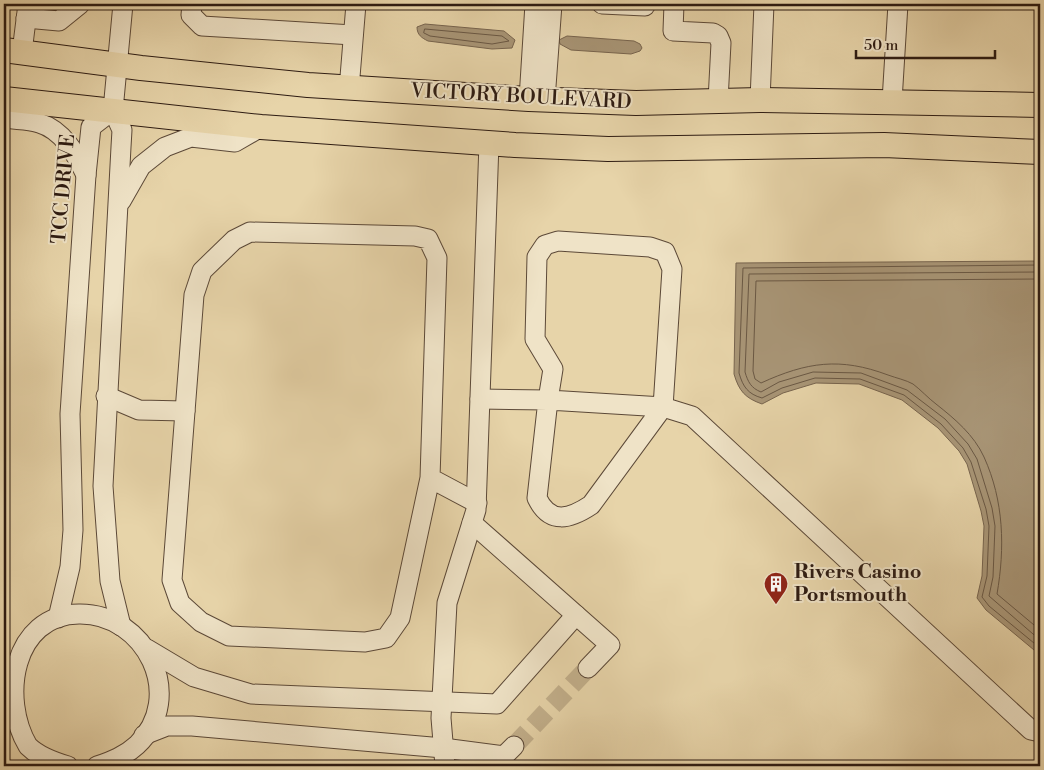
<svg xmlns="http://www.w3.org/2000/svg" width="1044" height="770" viewBox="0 0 1044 770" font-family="'Libre Bodoni',serif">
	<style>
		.water { fill: #a89576; stroke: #77644e }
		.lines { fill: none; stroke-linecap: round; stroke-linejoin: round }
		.shore { stroke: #6a5844; stroke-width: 1 }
		.minor-tunnel { stroke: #c2af8b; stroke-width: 19; stroke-dasharray: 19 9; stroke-linecap: butt }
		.minor-casing { stroke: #5c4938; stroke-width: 21 }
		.major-casing { stroke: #2d1b12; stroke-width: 26 }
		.minor { stroke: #efe3c7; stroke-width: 19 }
		.major { stroke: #e7d4a9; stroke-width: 24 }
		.labels { text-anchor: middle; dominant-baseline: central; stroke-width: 4; stroke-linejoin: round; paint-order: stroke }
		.street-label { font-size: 20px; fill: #2d1b12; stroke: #efe3c7 }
		.poi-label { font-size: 20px; font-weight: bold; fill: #2d1b12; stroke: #efe3c7; text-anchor: start }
	</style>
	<rect width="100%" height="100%" fill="#e7d4a9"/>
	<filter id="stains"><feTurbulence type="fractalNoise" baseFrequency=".004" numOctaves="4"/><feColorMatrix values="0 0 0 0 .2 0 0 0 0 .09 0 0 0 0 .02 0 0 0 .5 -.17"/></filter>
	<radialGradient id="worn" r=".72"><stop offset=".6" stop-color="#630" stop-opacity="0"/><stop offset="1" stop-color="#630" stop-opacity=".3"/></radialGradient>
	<g class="water">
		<path d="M425,24l79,7 11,9 -3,8 -20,1 -64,-8c-6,-3 -11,-6 -11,-14z"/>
		<polygon points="567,36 634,41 640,44 642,48 640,51 631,54 571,50 560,44 559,40"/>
		<path d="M1040,261v394l-54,-45 -9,-12 5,-22 2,-50 -3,-15 -14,-47 -8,-13 -21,-23 -36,-28 -43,-16 -43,-1 -33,10 -21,11c-17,-6 -23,-13 -28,-30l2,-111z"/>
	</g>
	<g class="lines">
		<g class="shore">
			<polygon points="425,29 502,36 509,41 492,44 430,36 424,33"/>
			<path d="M1040,265l-297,3 -4,105c4,14 9,21 23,25l20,-10 33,-10 45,1 44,16 37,29 22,24 8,14 15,47 3,17 -2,50 -5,21 7,9 51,42"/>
			<path d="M1040,272l-291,2 -4,98c3,10 6,16 16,20l18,-10 34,-10 48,1 46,17 38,29 23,25 9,15 15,49 3,18 -2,51 -4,19 51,44"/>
			<path d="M1040,279l-284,2 -3,90 2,8 6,4c46,-21 79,-26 127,-8 8,3 18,5 25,9 8,6 15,14 23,20 19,15 38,31 48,53 20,44 21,91 13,137l43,36"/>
		</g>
		<polyline class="minor-tunnel" points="514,746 588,668"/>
		<defs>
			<g id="minor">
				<polyline points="192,4 191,15 202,26 353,35"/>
				<polyline points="602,4 645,6 645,4"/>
				<polyline points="674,4 673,31 713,33 718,36 721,43 718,101"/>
				<polyline points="26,18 59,21 80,4"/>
				<polyline points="22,52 28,4"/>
				<polyline points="349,89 356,4"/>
				<polyline points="529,99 535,4"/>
				<polyline points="545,100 552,4"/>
				<polyline points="760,100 764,4"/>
				<polyline points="892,101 898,4"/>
				<path d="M4,118c11,2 25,1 35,5 24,7 37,31 47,52"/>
				<polyline points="121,201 141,166 165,147 191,137 235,142 261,127"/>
				<polyline points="106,396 139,410 185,411"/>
				<path d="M480,399l68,1 -11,98c13,27 33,21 54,7l72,-98 9,-138 -7,-17 -15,-5 -92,-6 -13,4 -8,12 -2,82 18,30 -5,31 115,7 29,9 339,314 9,2"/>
				<polyline points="430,478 400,618 386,638 365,642 229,636 201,622 180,603 172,580 194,295 202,271 234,240 250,232 415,236 428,239 437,258 430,478 477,503"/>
				<polyline points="472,523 610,645 588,668"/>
				<polyline points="58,618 70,567 73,530 70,414 86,175 91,127 113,110"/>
				<polyline points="121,626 110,581 103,486 121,147 122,130 113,110 123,4"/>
				<polyline points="147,649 194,677 251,694 497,704 576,615"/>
				<polyline points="144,735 167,726 192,726 443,748 504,756 514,746"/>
				<path d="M68,766c-14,-4 -29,-9 -40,-20 -28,-47 -16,-131 51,-132 67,-1 108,83 58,131 -12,11 -25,16 -40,21"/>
				<polyline points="445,766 441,718 447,603 476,510 489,143"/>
			</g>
			<g id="major">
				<polyline points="4,50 141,68 308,85 529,99 636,103 760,100 1040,105"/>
				<polyline points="4,99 261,127 515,145 608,149 884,145 1040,152"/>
			</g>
		</defs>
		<use href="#minor" class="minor-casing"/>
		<use href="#major" class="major-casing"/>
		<use href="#minor" class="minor"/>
		<use href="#major" class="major"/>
	</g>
	<defs>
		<symbol id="building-pin" viewBox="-11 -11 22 30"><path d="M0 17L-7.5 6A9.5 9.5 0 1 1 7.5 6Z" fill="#8f2418" stroke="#efe3c7"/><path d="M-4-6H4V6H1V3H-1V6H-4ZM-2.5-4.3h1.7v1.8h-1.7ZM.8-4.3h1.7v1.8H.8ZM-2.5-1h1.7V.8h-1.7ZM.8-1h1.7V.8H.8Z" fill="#fff"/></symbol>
	</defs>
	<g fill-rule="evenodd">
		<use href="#building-pin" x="762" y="570" width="28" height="38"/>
	</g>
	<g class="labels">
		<g class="street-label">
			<text transform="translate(521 97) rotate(3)">VICTORY BOULEVARD</text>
			<text transform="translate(64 189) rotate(-85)">TCC DRIVE</text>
		</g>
		<g class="poi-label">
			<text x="794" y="572">Rivers Casino<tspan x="794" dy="23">Portsmouth</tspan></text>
		</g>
	</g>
	<rect width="1044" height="770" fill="none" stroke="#e7d4a9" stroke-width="20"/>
	<rect x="5" y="5" width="1034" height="760" fill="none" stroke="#2d1b12" stroke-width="2.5"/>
	<rect x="10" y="10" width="1024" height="750" fill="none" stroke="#2d1b12"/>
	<path d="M856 50v8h139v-8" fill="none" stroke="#2d1b12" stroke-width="2.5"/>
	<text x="864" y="50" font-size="15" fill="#2d1b12" stroke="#efe3c7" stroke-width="4" paint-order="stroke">50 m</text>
	<rect width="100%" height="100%" filter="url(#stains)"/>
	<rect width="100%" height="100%" fill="url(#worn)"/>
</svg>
